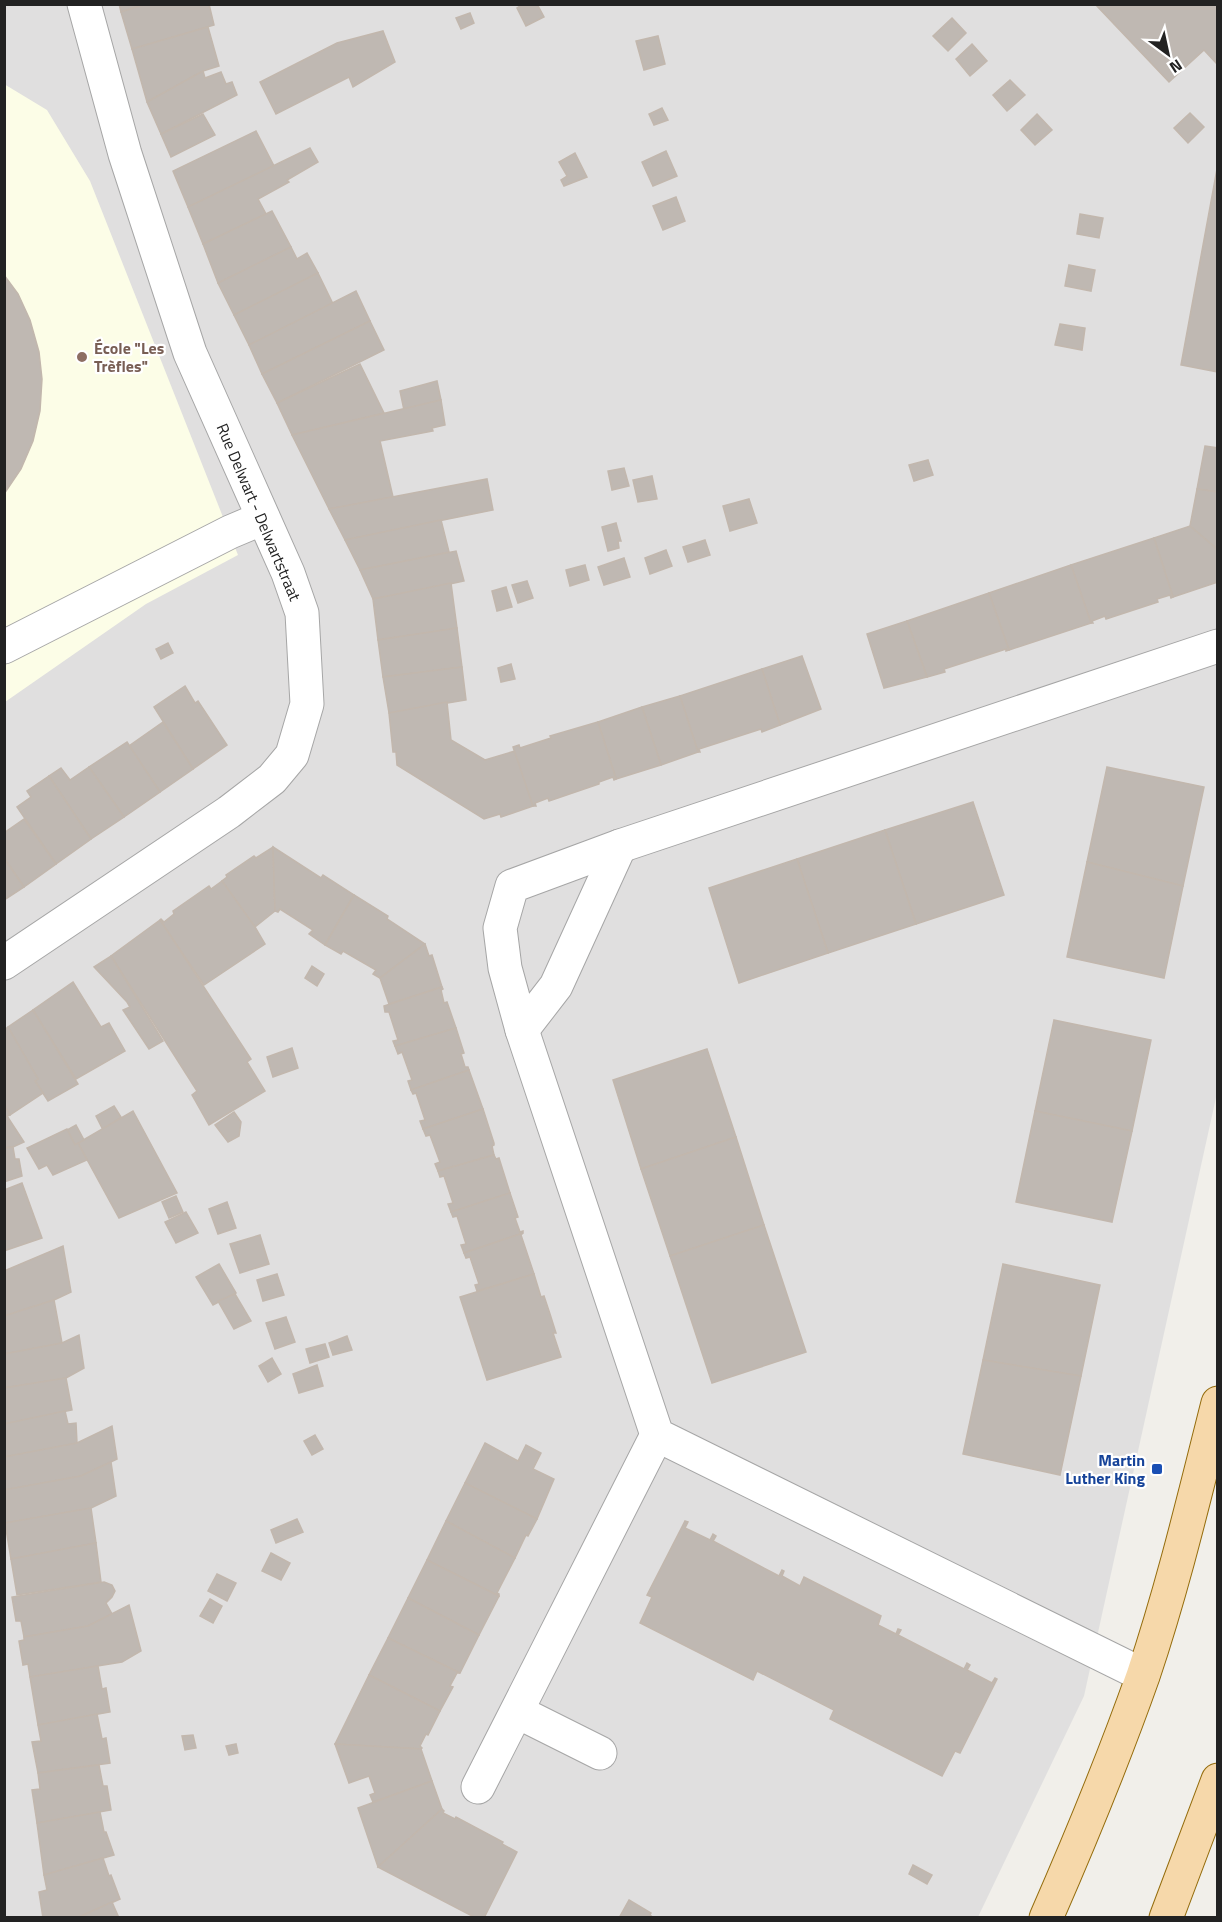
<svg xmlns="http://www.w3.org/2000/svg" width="1222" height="1922" viewBox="0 0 1222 1922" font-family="'Titillium Web',sans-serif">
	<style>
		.residential { fill: #e0dfdf }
		.education { fill: #fcfde7 }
		.building { fill: #bfb8b2; stroke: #c2b7ad; stroke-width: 1.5 }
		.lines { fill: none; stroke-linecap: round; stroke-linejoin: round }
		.minor-casing { stroke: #a6a6a6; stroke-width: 35 }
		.major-casing { stroke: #946c0c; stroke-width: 35 }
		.minor { stroke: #fff; stroke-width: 33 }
		.major { stroke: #f6d8aa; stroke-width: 33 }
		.education-dot { fill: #8d6e63; stroke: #fff; stroke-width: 2 }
		.transit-dot { fill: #1a4fb4; stroke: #fff; stroke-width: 2 }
		.labels { text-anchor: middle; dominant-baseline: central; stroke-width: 4.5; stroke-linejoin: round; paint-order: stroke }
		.education-label { font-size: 16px; font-weight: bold; fill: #785e54; stroke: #fff; text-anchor: start }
		.street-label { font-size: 16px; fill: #222; stroke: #fff }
		.transit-label { font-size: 16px; font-weight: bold; fill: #164399; stroke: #fff; text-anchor: end }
	</style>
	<rect width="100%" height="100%" fill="#f1efea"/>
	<polygon class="residential" points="5,5 1217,5 1217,1093 1084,1696 978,1917 5,1918"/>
	<polygon class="education" points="4,84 47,110 90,181 238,555 146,604 5,702"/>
	<g class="building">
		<polygon points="119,4 146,4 121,12"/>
		<polygon points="146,4 209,4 214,25 132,49 121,12"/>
		<polygon points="523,4 537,4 544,17 526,26 517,8"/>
		<polygon points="1095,4 1218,4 1218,65 1204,50 1169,82"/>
		<polygon points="470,13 474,23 461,29 456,18"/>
		<polygon points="952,18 966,33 948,51 933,36"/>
		<polygon points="208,27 219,66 203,71 147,102 132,49"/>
		<polygon points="383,31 395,62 353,87 349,77 276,114 260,82 337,43"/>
		<polygon points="658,36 665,64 644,70 636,41"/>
		<polygon points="972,44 987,61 970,76 956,59"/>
		<polygon points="203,71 205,78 221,72 226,84 232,82 237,95 161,134 147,102"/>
		<polygon points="1010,80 1025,95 1007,111 993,95"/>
		<polygon points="662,108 668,120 654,125 649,114"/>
		<polygon points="1190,113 1204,127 1188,143 1174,128"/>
		<polygon points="203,114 215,135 171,157 161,134"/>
		<polygon points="1037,114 1052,130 1035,145 1021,130"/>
		<polygon points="256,131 274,166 188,207 173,171"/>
		<polygon points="310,148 318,162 287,180 289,182 258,199 266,214 203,244 188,207"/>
		<polygon points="666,151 677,176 653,186 642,162"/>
		<polygon points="575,153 587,177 564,186 561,180 567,176 559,162"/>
		<polygon points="1217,169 1218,169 1218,372 1181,365"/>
		<polygon points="676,197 685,221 663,230 653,206"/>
		<polygon points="272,211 291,247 218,283 203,244"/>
		<polygon points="1080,214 1103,218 1099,238 1077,234"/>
		<polygon points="291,247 297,259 307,253 318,273 234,315 218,283"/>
		<polygon points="1069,265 1095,270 1091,291 1065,286"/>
		<polygon points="318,273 333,304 249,345 234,315"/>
		<polygon points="4,275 18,294 30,320 39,352 42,379 40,411 33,441 21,469 4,494"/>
		<polygon points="356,291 370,321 262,374 249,345"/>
		<polygon points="370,321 384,350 277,403 262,374"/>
		<polygon points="1060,324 1085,328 1082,350 1055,345"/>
		<polygon points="360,364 384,413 292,435 277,403"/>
		<polygon points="437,381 441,400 404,410 400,391"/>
		<polygon points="441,400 445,425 432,428 433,431 380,441 393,497 329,509 292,435"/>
		<polygon points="1205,446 1218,448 1218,492 1197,489"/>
		<polygon points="928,460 933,475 914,481 909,465"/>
		<polygon points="624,468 629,486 612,490 608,471"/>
		<polygon points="652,476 657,499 638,502 633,480"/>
		<polygon points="487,479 493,510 345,540 329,509"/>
		<polygon points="1197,489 1218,492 1218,550 1190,526"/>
		<polygon points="749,499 757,523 730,531 723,506"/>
		<polygon points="441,520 449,552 360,570 345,540"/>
		<polygon points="616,523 621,541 618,541 619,548 608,551 602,527"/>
		<polygon points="1190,526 1218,550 1218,582 1173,597 1154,538"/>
		<polygon points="1154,538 1173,597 1171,598 1170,595 1157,599 1158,602 1106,619 1105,616 1092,621 1093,623 1091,623 1071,565"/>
		<polygon points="705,540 710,555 688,562 683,547"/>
		<polygon points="666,550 672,566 650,574 645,558"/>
		<polygon points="456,551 464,581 436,587 373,599 360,570"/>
		<polygon points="624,558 630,577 604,585 598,567"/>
		<polygon points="585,565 589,580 570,586 566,570"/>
		<polygon points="1071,565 1091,623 1009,650 989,593"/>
		<polygon points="527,581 533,598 518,603 512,585"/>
		<polygon points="451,583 457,628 378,640 373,599"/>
		<polygon points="506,587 512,607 497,611 492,591"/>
		<polygon points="989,593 1009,650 1006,651 1006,649 944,669 945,672 927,677 907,621"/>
		<polygon points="907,621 927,677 884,688 867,634"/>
		<polygon points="457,628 462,667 383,677 378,640"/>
		<polygon points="168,643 173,653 161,659 156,649"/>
		<polygon points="802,656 821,709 780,725 762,669"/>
		<polygon points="511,664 515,679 501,682 498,668"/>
		<polygon points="462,667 466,700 389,713 383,677"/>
		<polygon points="762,669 780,725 762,732 761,729 699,749 700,752 698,752 680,696"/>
		<polygon points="185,686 195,703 198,701 227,745 193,769 154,707"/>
		<polygon points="680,696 698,752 661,765 642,707"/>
		<polygon points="447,702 451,740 485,760 515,751 533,806 501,817 500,814 484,819 397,765 396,752 393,752 389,713"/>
		<polygon points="642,707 661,765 616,779 598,722"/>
		<polygon points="163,722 193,769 160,792 129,746"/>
		<polygon points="598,722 616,779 614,780 613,777 599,782 599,784 549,801 548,798 535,803 536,806 533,806 513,747 519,745 520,748 551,738 550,736"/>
		<polygon points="127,742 160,792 124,817 89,767"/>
		<polygon points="89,767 124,817 91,839 49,776 61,768 70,780"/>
		<polygon points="1107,767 1204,787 1183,886 1087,862"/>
		<polygon points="49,776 91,839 56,864 17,807 31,797 27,791"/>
		<polygon points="973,802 1004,895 916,924 885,830"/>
		<polygon points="24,819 56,864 24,887 4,858 4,833"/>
		<polygon points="885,830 916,924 828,953 797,859"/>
		<polygon points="273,847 275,911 255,927 222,881 227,877 226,875 254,856 256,858"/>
		<polygon points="273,847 321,878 323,875 354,895 325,945 309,934 313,930 280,909 278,912 275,911"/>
		<polygon points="4,858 24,887 4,900"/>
		<polygon points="797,859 828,953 739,983 709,888"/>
		<polygon points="1087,862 1183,886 1164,978 1067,957"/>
		<polygon points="222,881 255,927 265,944 204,985 160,920 161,919 164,922 174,914 173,911 209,886 211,889"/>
		<polygon points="354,895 388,916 387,919 425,944 380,978 373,974 376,970 343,951 341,954 325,945"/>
		<polygon points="160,920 251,1059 247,1062 265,1091 209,1125 192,1095 197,1091 111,956"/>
		<polygon points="425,944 429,956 432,955 442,987 389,1004 380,978"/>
		<polygon points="111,956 163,1041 149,1049 123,1010 130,1007 127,1002 94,967"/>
		<polygon points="312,966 324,974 317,986 305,978"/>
		<polygon points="73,982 101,1027 109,1023 125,1051 76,1079 33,1010"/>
		<polygon points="442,987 443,989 441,990 444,1003 447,1002 456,1028 395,1046 393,1041 398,1040 389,1012 385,1012 384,1006"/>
		<polygon points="33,1010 78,1084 48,1101 35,1081 38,1079 8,1027"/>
		<polygon points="1054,1020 1151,1040 1132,1131 1035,1111"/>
		<polygon points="8,1027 38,1079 35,1081 43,1093 10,1115 4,1105 4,1030"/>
		<polygon points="456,1028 464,1053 461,1054 465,1067 468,1067 469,1070 411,1090 408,1081 412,1080 402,1052 398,1054 395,1046"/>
		<polygon points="292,1048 298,1068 273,1077 267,1057"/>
		<polygon points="707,1049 736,1137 641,1169 613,1080"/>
		<polygon points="469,1070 483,1109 423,1129 420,1121 425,1120 416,1093 413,1094 411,1090"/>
		<polygon points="4,1105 10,1115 7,1116 24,1142 13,1147 4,1148"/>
		<polygon points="114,1106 121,1117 103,1130 96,1116"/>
		<polygon points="483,1109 494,1143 494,1145 492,1146 494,1155 438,1171 435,1164 440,1162 430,1135 426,1136 423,1129"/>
		<polygon points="133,1111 177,1193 119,1218 78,1143"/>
		<polygon points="1035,1111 1132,1131 1112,1222 1016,1202"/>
		<polygon points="234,1112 241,1122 239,1136 228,1142 215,1125"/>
		<polygon points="76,1125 84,1140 75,1145 67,1130"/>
		<polygon points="67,1129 75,1145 78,1143 87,1160 53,1175 47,1165 39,1169 27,1148"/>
		<polygon points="736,1137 764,1225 670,1256 641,1169"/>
		<polygon points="13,1147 15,1159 19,1159 22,1176 4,1182 4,1148"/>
		<polygon points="494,1155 496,1159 499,1158 510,1193 451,1212 448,1204 453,1203 444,1176 440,1177 438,1171"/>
		<polygon points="22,1183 42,1238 4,1251 4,1190"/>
		<polygon points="510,1193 518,1217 515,1218 520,1232 523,1231 523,1233 464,1253 461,1245 466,1244 457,1216 453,1217 451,1212"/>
		<polygon points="176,1196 183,1212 169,1218 162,1202"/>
		<polygon points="227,1202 236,1228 218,1234 209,1209"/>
		<polygon points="186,1212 198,1233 176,1243 165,1222"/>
		<polygon points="764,1225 806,1352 712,1383 670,1256"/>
		<polygon points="523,1233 521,1235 534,1274 477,1291 475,1285 479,1284 470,1257 466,1258 464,1253"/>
		<polygon points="260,1235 269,1264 240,1273 230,1244"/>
		<polygon points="63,1246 71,1292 54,1300 4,1316 4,1271"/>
		<polygon points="219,1264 236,1293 213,1305 196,1277"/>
		<polygon points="1003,1264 1100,1285 1081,1376 983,1360"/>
		<polygon points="277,1274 284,1295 263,1301 257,1280"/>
		<polygon points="534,1274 541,1297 544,1296 550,1314 556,1333 553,1333 561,1357 487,1380 460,1297"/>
		<polygon points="235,1294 251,1321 234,1329 218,1301"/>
		<polygon points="54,1300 62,1343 4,1354 4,1316"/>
		<polygon points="286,1317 295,1342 275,1349 266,1323"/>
		<polygon points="79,1335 84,1368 66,1378 4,1388 4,1354 62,1343"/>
		<polygon points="347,1336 352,1350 333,1355 329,1343"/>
		<polygon points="325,1344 329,1357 310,1363 306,1349"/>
		<polygon points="272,1358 281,1374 268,1382 259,1366"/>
		<polygon points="983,1360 1081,1376 1060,1475 963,1454"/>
		<polygon points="317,1365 323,1386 299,1393 293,1374"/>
		<polygon points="66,1378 72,1410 4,1424 4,1388"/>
		<polygon points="65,1411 68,1424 76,1423 77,1443 4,1457 4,1424"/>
		<polygon points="112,1426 117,1459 81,1476 4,1490 4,1457 77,1443"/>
		<polygon points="315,1435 323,1449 312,1455 304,1441"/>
		<polygon points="485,1443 518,1461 526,1445 541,1453 533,1469 554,1479 537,1519 465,1483"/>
		<polygon points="111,1462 116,1496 91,1508 5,1523 4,1490 81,1476"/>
		<polygon points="465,1483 537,1519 528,1536 526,1535 515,1558 446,1521"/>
		<polygon points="91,1508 96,1543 11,1559 5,1523"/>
		<polygon points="297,1519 303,1532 276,1543 271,1530"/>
		<polygon points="446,1521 515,1558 497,1593 499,1594 499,1596 427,1560"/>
		<polygon points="685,1521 688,1522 685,1528 710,1540 713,1534 716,1536 713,1541 779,1576 782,1570 784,1571 782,1576 800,1586 804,1577 881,1616 878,1625 896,1634 898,1629 901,1630 898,1635 964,1669 967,1663 970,1665 967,1670 992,1683 995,1678 997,1679 960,1753 955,1751 942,1776 830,1719 834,1710 757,1671 753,1680 640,1623 652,1597 647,1595"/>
		<polygon points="96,1543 101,1582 17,1595 11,1559"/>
		<polygon points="271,1553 290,1563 281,1580 262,1571"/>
		<polygon points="427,1560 499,1596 479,1635 408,1598"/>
		<polygon points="217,1574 236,1583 227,1601 208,1591"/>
		<polygon points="104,1582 112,1585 115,1591 112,1597 106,1603 112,1614 88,1626 24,1637 21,1621 16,1621 12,1597"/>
		<polygon points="408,1598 479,1635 460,1673 388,1638"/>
		<polygon points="210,1599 222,1606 213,1623 200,1616"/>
		<polygon points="129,1605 141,1651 122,1662 30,1677 28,1664 23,1665 19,1641 24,1640 24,1637 88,1626"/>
		<polygon points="388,1638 460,1673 457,1673 450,1686 453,1687 440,1711 369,1675"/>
		<polygon points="98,1666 102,1689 106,1688 110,1712 38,1725 30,1677"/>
		<polygon points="369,1675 440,1711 428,1735 426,1734 420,1746 422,1748 421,1749 335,1744"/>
		<polygon points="97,1714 102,1739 106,1738 110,1763 38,1773 32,1742 41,1741 38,1725"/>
		<polygon points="193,1735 196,1748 185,1750 182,1736"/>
		<polygon points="236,1744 238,1753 229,1755 226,1746"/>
		<polygon points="335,1744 421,1749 432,1781 373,1802 370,1795 375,1793 369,1776 349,1783"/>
		<polygon points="99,1765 103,1786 107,1786 111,1810 37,1823 32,1790 40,1789 38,1773"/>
		<polygon points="432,1781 442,1809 378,1867 358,1808"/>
		<polygon points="442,1809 444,1811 443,1813 455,1819 456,1817 503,1842 502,1844 517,1852 484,1918 476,1918 378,1867"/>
		<polygon points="100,1812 104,1832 106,1832 114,1855 44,1875 37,1823"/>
		<polygon points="103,1858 109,1876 111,1875 120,1899 77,1918 43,1918 39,1892 47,1890 44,1875"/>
		<polygon points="913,1865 932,1875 927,1884 909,1874"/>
		<polygon points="629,1900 651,1913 650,1915 654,1918 619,1918"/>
		<polygon points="112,1902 119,1918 77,1918"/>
	</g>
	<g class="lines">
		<defs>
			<g id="minor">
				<polyline points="4,647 230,532 263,518"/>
				<polyline points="4,963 229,812 272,779 292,755 307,704 302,613 288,573 190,353 125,154 84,4"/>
				<polyline points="522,1030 556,986 620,846"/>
				<polyline points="1143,1675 657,1435 522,1030 505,968 500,928 512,886 620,846 1218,646"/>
				<polyline points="518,1712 600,1753"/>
				<polyline points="478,1787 657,1435"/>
			</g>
			<g id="major">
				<path d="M1046,1918c35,-80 68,-160 97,-242 30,-89 52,-182 75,-273"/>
				<polyline points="1166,1918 1218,1780"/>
			</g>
		</defs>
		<use href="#minor" class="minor-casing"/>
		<use href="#major" class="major-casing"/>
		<use href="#minor" class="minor"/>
		<use href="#major" class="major"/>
	</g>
	<circle class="education-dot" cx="82" cy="357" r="6"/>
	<rect class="transit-dot" x="1151" y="1463" width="12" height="12" rx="3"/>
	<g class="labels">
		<g class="education-label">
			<text x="94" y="348">École "Les<tspan x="94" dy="18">Trèfles"</tspan></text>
		</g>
		<g class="street-label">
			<text transform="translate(259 512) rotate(67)">Rue Delwart - Delwartstraat</text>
		</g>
		<g class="transit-label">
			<text x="1145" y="1460">Martin<tspan x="1145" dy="18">Luther King</tspan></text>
		</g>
	</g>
	<rect width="1222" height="1922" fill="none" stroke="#222222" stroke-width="12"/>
	<g transform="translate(1168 54) rotate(147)" stroke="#ffffff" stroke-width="4.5" paint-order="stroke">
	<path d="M0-4.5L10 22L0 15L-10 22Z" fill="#222222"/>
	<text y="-9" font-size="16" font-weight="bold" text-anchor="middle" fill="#222222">N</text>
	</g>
</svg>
